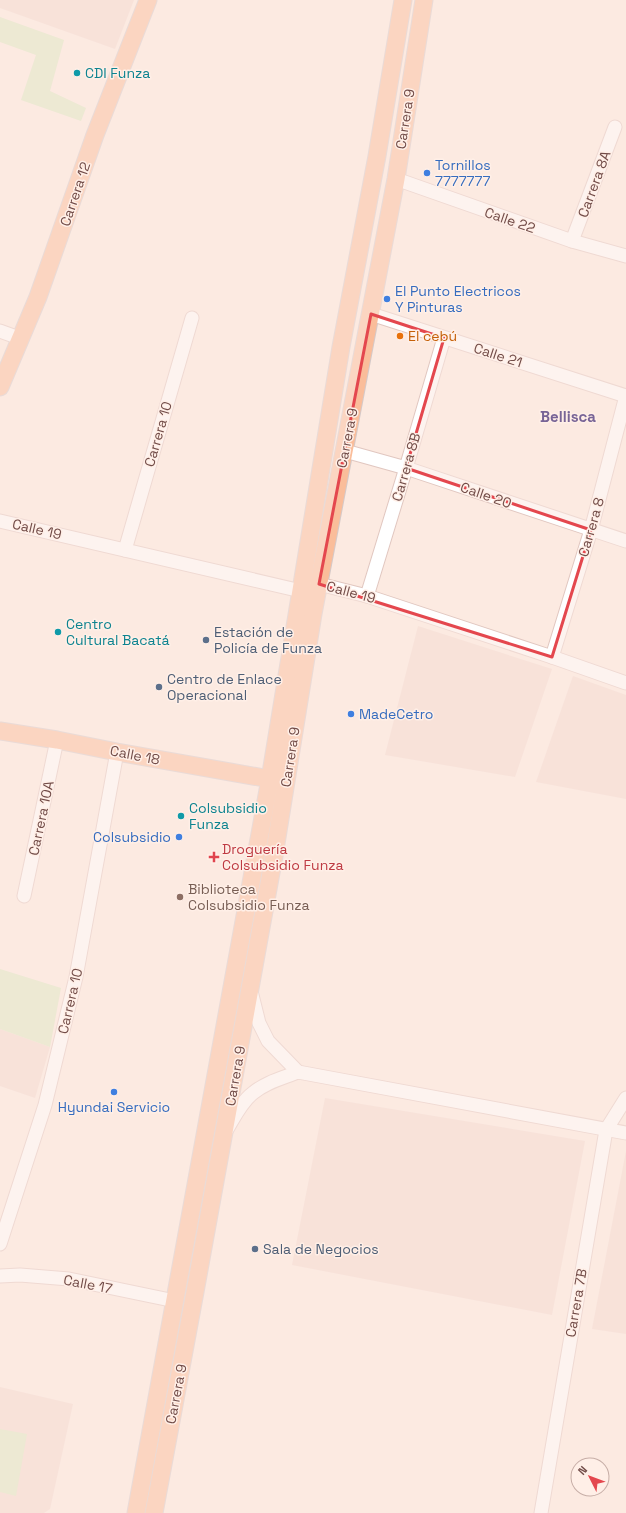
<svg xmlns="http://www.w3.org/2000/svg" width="626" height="1513" viewBox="0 0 626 1513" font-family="'Space Grotesk',sans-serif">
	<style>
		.residential { fill: #f3dacf }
		.green { fill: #dbe8c0 }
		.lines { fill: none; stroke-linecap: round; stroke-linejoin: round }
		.minor-casing { stroke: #e1c7c0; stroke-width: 15 }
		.major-casing { stroke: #d5c9c8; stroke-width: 19 }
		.minor { stroke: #fff; stroke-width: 13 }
		.major { stroke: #fabd9a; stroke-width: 17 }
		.marked { fill: none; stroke: #e4474e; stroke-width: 3; stroke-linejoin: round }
		.culture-dot { fill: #0f9aa8; stroke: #ffefe7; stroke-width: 1.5 }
		.shop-dot { fill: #3f7fe0; stroke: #ffefe7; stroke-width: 1.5 }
		.food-dot { fill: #e8710a; stroke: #ffefe7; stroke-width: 1.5 }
		.service-dot { fill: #5c6f8a; stroke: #ffefe7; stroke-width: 1.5 }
		.health-dot { fill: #e0444e; stroke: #ffefe7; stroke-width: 1.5 }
		.education-dot { fill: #8d6e63; stroke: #ffefe7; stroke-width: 1.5 }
		.labels { text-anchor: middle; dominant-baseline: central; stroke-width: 3; stroke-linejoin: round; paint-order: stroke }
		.culture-label { font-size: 14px; fill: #0d838f; stroke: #ffefe7; text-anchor: start }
		.street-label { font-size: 14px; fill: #724c48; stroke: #ffefe7 }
		.shop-label { font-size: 14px; fill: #366cbe; stroke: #ffefe7; text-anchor: start }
		.food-label { font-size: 14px; fill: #c56008; stroke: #ffefe7; text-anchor: start }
		.service-label { font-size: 14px; fill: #4e5e75; stroke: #ffefe7; text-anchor: start }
		.health-label { font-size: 14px; fill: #be3a42; stroke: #ffefe7; text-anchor: start }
		.education-label { font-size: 14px; fill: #785e54; stroke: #ffefe7; text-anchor: start }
		.neighbourhood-label { font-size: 15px; font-weight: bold; fill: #786496; stroke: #ffefe7 }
	</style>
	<rect width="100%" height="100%" fill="#fceae1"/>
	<g class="residential">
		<polygon points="0,0 134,0 115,49 0,8"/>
		<polygon points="418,626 552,669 515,777 385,755"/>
		<polygon points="573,676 626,695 626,799 536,782"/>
		<polygon points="0,1029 50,1047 35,1098 0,1086"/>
		<polygon points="325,1098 585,1141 552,1315 292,1265"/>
		<polygon points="626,1151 626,1334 592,1329"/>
		<polygon points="0,1387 73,1404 50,1509 44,1513 0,1513"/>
	</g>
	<g class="green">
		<polygon points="0,17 64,40 50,91 86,108 81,121 21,100 36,55 0,42"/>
		<polygon points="0,969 61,988 50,1047 0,1029"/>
		<polygon points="0,1429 27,1434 16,1496 0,1492"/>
	</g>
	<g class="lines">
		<defs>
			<g id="minor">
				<polyline points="396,179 572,241 626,256"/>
				<polyline points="572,241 615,127"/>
				<polyline points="371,314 626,396"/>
				<polyline points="0,331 22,339"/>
				<polyline points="345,451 406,468 626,541"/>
				<polyline points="0,521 301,591 319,584 367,596 552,657 626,683"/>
				<polyline points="125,550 192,318"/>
				<polyline points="367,596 406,468 444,338"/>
				<polyline points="552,657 591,530 626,396"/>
				<polyline points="24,896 57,740"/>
				<polyline points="251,991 259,1023 268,1041 298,1072"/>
				<path d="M226,1131c8,-13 15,-29 27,-38 13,-11 30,-15 45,-21l328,61"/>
				<polyline points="0,1244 45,1105 76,977 117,752"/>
				<polyline points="0,1276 20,1275 69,1279 175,1301"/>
				<polyline points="541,1513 606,1130 626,1098"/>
			</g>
			<g id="major">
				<polyline points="0,387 38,297 95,135 148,0"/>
				<polyline points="0,731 57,740 117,752 270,779"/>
				<polyline points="136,1513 270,779 341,347 377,156 403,0"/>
				<polyline points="154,1513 195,1292 274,856 313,614 396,179 424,0"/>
			</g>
		</defs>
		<use href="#minor" class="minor-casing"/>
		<use href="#major" class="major-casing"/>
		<use href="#minor" class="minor"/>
		<use href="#major" class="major"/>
	</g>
	<path d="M0 0H626V1513H0ZM371,314l73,24 -38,130 185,62 -39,127 -233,-73z" fill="#fceae1" fill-opacity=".55" fill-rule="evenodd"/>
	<path class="marked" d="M371,314l73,24 -38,130 185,62 -39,127 -233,-73z"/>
	<g class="culture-dot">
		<circle cx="77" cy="73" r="4"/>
		<circle cx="58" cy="632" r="4"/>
		<circle cx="181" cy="816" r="4"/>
	</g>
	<g class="shop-dot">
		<circle cx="427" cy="173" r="4"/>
		<circle cx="387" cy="299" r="4"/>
		<circle cx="351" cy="714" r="4"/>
		<circle cx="179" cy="837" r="4"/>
		<circle cx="114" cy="1092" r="4"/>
	</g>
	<circle class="food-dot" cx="400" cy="336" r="4"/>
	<g class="service-dot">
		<circle cx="206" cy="640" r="4"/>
		<circle cx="159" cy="687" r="4"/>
		<circle cx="255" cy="1249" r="4"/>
	</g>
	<path class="health-dot" d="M212 851h4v4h4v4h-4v4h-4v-4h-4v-4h4z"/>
	<circle class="education-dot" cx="180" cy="897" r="4"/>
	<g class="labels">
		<g class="culture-label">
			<text x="85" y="73">CDI Funza</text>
			<text x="66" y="624">Centro<tspan x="66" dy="16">Cultural Bacatá</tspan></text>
			<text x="189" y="808">Colsubsidio<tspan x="189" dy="16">Funza</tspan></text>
		</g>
		<g class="street-label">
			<text transform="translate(405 119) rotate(-81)">Carrera 9</text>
			<text transform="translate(594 184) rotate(-70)">Carrera 8A</text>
			<text transform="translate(75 194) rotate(-71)">Carrera 12</text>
			<text transform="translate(510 220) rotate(19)">Calle 22</text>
			<text transform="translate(498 355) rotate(18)">Calle 21</text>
			<text transform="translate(158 434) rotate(-74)">Carrera 10</text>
			<text transform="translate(347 438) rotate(-79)">Carrera 9</text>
			<text transform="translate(406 467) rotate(-74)">Carrera 8B</text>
			<text transform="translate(486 495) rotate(19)">Calle 20</text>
			<text transform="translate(591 527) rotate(-74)">Carrera 8</text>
			<text transform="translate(37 529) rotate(13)">Calle 19</text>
			<text transform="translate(351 592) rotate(15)">Calle 19</text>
			<text transform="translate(135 755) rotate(11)">Calle 18</text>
			<text transform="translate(290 757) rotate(-81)">Carrera 9</text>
			<text transform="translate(41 818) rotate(-78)">Carrera 10A</text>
			<text transform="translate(70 1001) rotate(-77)">Carrera 10</text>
			<text transform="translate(235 1076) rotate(-80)">Carrera 9</text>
			<text transform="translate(88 1284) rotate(11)">Calle 17</text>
			<text transform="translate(576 1303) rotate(-80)">Carrera 7B</text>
			<text transform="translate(176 1394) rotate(-79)">Carrera 9</text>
		</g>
		<g class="shop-label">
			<text x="435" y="165">Tornillos<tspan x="435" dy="16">7777777</tspan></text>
			<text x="395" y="291">El Punto Electricos<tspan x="395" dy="16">Y Pinturas</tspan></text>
			<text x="359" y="714">MadeCetro</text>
			<text x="171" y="837" text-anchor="end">Colsubsidio</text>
			<text x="114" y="1107" text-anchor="middle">Hyundai Servicio</text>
		</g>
		<g class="food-label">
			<text x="408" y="336">El cebú</text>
		</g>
		<g class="service-label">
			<text x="214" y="632">Estación de<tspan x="214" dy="16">Policía de Funza</tspan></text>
			<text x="167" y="679">Centro de Enlace<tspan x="167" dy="16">Operacional</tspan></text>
			<text x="263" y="1249">Sala de Negocios</text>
		</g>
		<g class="health-label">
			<text x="222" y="849">Droguería<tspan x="222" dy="16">Colsubsidio Funza</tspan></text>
		</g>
		<g class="education-label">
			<text x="188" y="889">Biblioteca<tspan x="188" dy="16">Colsubsidio Funza</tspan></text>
		</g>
		<g class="neighbourhood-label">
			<text x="568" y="416">Bellisca</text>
		</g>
	</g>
	<g transform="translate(590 1477) rotate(312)"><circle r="19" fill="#ffefe7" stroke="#c7aea7"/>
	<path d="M0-3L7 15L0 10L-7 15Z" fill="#e4474e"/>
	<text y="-6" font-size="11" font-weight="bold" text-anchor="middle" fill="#724c48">N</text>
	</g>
</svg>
